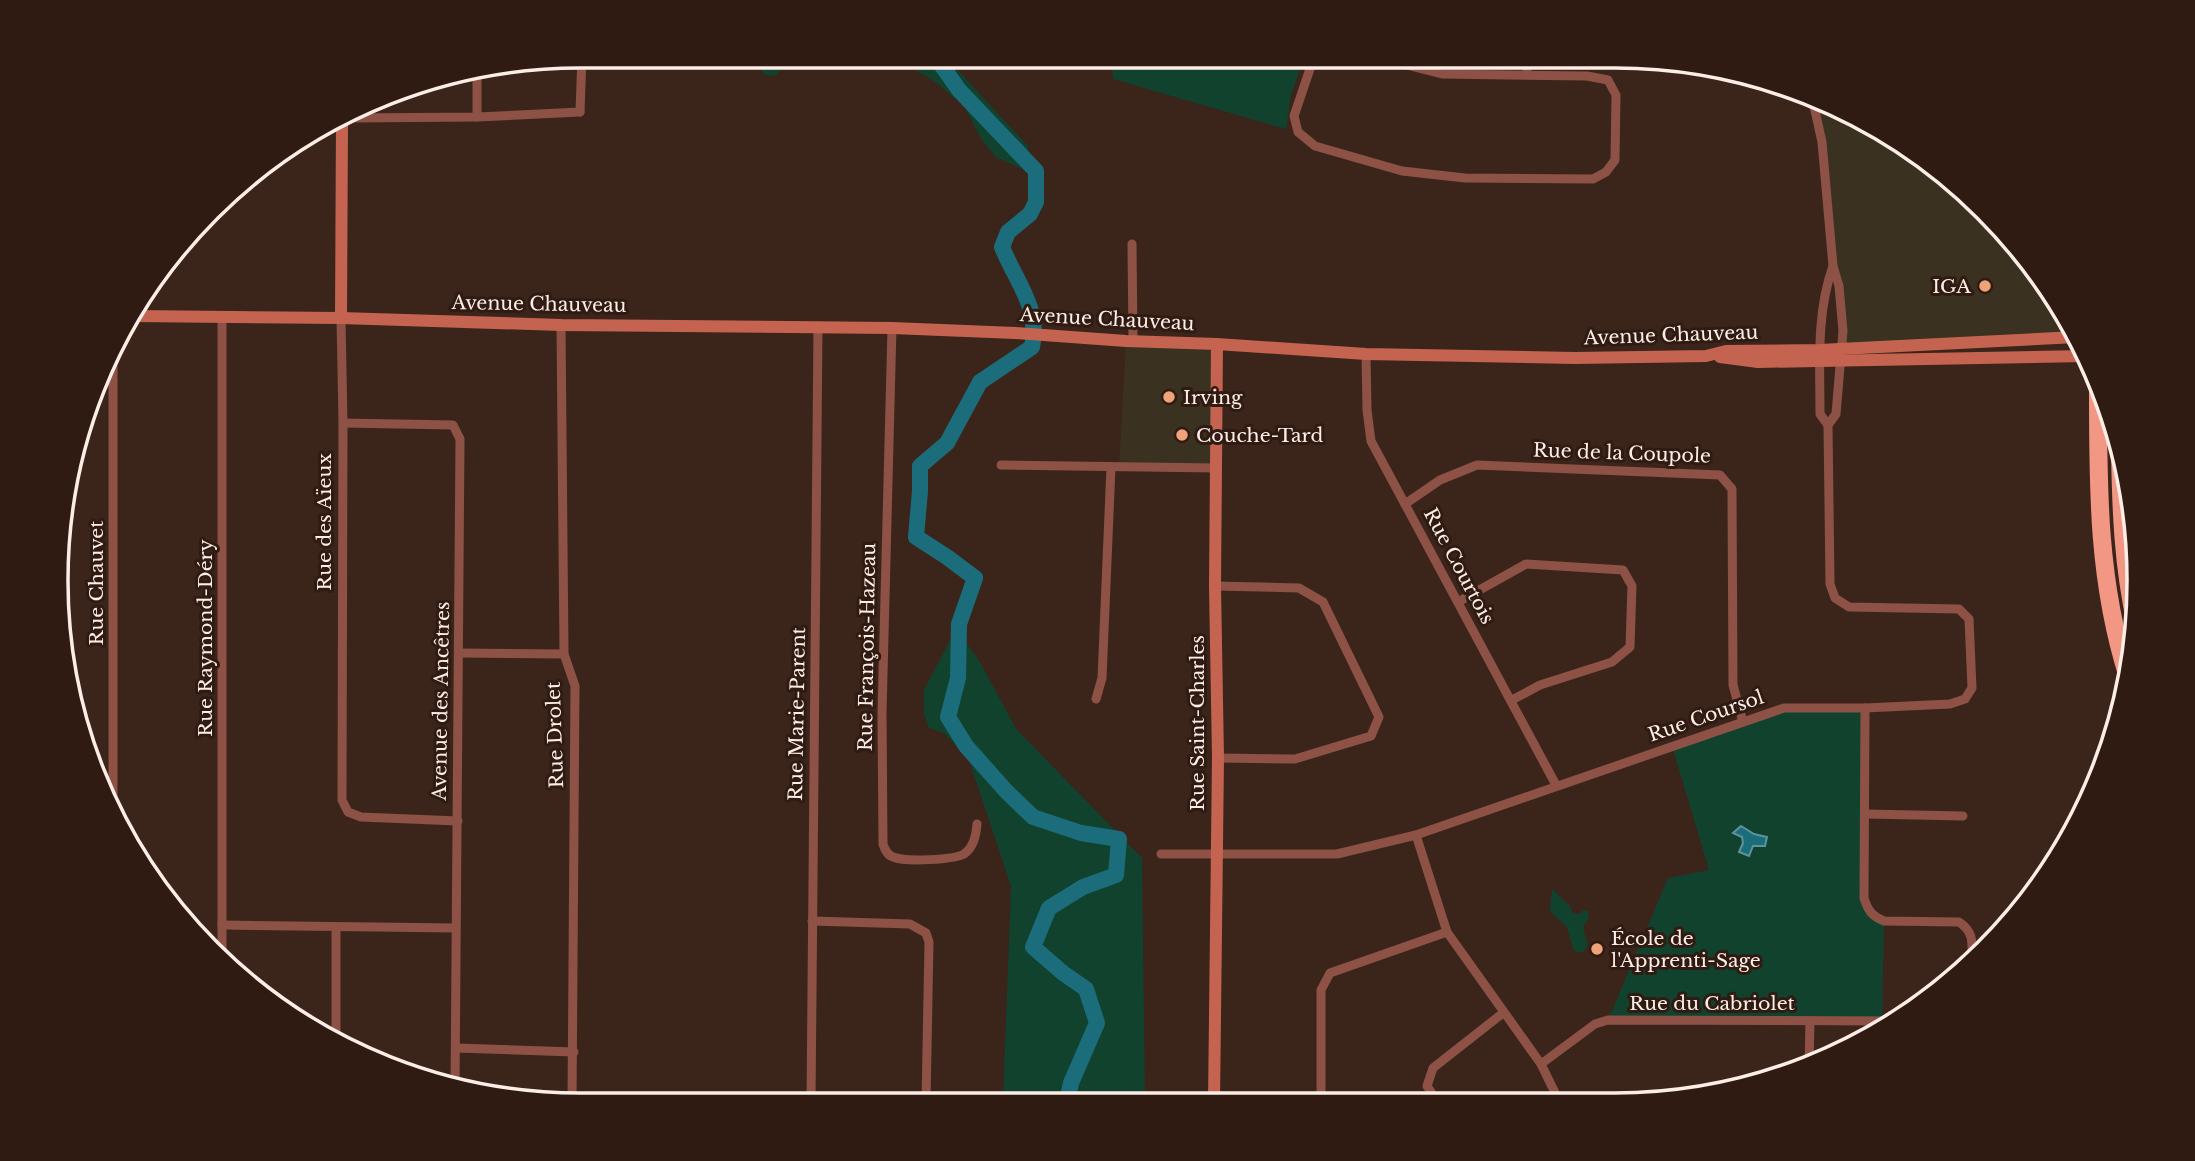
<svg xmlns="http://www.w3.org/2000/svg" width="2195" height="1161" viewBox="0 0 2195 1161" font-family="'Libre Baskerville',serif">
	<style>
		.commercial { fill: #3a3121 }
		.green { fill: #11422e }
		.water { fill: #1b6d7b; stroke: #5e939b; stroke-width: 2 }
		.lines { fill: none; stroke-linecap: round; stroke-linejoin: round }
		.river { stroke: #1b6d7b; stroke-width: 16 }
		.street { stroke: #8e5145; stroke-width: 9 }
		.secondary { stroke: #c56351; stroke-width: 12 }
		.highway { stroke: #f29784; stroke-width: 18 }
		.poi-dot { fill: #f0a278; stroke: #301b12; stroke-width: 2.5 }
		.labels { text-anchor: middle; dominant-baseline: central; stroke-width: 6; stroke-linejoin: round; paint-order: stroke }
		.poi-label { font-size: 19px; fill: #fcede6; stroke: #301b12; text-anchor: start }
		.street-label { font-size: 19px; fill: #fcede6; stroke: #301b12 }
		.rim { fill: none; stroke: #fcede6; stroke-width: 3.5 }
	</style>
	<rect width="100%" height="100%" fill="#3b251b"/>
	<g class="commercial">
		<polygon points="1812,97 1847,110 1934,165 2009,235 2069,319 2077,337 1842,349"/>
		<polygon points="1126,341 1217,344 1216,468 1119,467"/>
	</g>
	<g class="green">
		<polygon points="750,56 795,56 775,76 765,75"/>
		<polygon points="902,56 949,56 951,63 1029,147 1021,169 996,157 982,140 964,106 938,84 902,61"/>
		<polygon points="1110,57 1304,57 1291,95 1286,129 1113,79"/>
		<polygon points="958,625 964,640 978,659 1017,730 1142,858 1145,1102 1003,1103 1011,886 969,760 944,733 929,728 924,714 924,690"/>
		<polygon points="1784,708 1865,708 1867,910 1884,921 1882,1021 1608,1020 1668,878 1709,870 1672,746"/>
		<polygon points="1552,889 1569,905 1573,913 1580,914 1583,910 1588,911 1589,918 1583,927 1588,946 1584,951 1578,953 1573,949 1567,927 1550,911"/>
	</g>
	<polygon class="water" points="1741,826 1754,834 1767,837 1765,846 1753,846 1749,856 1739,852 1743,843 1742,837 1733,833"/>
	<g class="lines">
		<path class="river" d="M935,56l24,34 77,81v31l-6,12 -22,18 -6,15c13,33 39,62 30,100l-52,35 -33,61 -27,23v25l-4,46 31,20 28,21 -16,46 -1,54 -10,39 18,29 40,45 27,26 48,16 38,6 -3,36 -33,12 -34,21 -16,39 30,26 23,16 11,34 -26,60 -4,19"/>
		<g class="street">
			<polyline points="1314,57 1294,116 1298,132 1315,146 1402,171 1465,178 1593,179 1606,172 1615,160 1616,95 1608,80 1587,76 1442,74 1375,57"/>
			<polyline points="1526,57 1527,74"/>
			<polyline points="580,112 582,56"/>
			<polyline points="477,117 477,73"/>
			<polyline points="349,118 477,117 580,112"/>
			<polyline points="1132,244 1133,342"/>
			<polyline points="222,316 222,960"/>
			<polyline points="341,318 343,423 342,800 348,812 361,817 458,821"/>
			<polyline points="561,325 564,654 575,686 572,1104"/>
			<path d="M892,328l-10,385 1,131c2,6 4,11 10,13 12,5 61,3 71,-3 10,-7 12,-19 13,-30"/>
			<polyline points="1366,354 1367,410 1371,441 1556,785"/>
			<polyline points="343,423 453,425 460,439 455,1089"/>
			<path d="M1828,425l-8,-11c0,-49 -4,-101 13,-148"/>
			<polyline points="1001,465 1216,468"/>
			<polyline points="1405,504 1440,480 1477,465 1720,475 1732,489 1733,685 1743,722"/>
			<polyline points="1215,586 1299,588 1323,602 1379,717 1371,736 1295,759 1218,758"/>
			<polyline points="1458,602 1526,564 1623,570 1632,586 1630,647 1612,662 1540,685 1512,700"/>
			<polyline points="459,653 564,654"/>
			<polyline points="1096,699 1102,678 1111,467"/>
			<path d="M1865,708l-1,190c4,13 8,18 20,23l75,1c15,10 13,20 13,37"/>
			<polyline points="113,808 113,358"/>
			<polyline points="1865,814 1963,816"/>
			<polyline points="1416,835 1447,932 1541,1064 1559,1101"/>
			<polyline points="1161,854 1337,854 1416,835 1784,708 1865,708 1950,704 1965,699 1972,688 1969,619 1959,609 1849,607 1835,598 1830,584 1828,425 1836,414 1843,331 1839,286 1833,266 1822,142 1812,97"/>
			<polyline points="812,921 910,924 926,933 929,942 926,1103"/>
			<polyline points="222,925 455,928"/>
			<polyline points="336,927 336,1043"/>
			<polyline points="456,1048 574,1052"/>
			<polyline points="1541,1064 1595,1024 1608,1020 1897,1021"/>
			<polyline points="1809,1067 1810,1021"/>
			<polyline points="1437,1101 1427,1086 1433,1068 1503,1013"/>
			<polyline points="1321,1102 1321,990 1330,973 1447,932"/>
			<polyline points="811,1103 818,326"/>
		</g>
		<g class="secondary">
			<polyline points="132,316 341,318 561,325 892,328 1015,333 1126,341 1217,344 1366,354 1575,358 1706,356 1726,351 1820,350 2077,337"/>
			<polyline points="341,318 342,121"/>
			<polyline points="1720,357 1758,362 2086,356"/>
			<polyline points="1214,1102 1218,758 1215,586 1217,344"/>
		</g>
		<g class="highway">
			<path d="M2098,384c0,100 -1,196 30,293"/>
			<path d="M2120,450c1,61 3,115 16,175"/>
		</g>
	</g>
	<g class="poi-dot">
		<circle cx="1985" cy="286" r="7"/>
		<circle cx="1169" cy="397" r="7"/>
		<circle cx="1182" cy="435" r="7"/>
		<circle cx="1597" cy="949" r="7"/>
	</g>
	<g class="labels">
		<g class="poi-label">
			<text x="1971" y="286" text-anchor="end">IGA</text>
			<text x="1183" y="397">Irving</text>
			<text x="1196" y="435">Couche-Tard</text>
			<text x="1611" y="938">École de<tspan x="1611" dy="22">l'Apprenti-Sage</tspan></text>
		</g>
		<g class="street-label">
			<text transform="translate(539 304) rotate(1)">Avenue Chauveau</text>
			<text transform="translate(1107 319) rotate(3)">Avenue Chauveau</text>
			<text transform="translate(1671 335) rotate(-2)">Avenue Chauveau</text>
			<text transform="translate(1622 453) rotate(2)">Rue de la Coupole</text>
			<text transform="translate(324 522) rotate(-90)">Rue des Aïeux</text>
			<text transform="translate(1459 566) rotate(62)">Rue Courtois</text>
			<text transform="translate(96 583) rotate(-90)">Rue Chauvet</text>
			<text transform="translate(205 638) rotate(-90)">Rue Raymond-Déry</text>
			<text transform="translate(867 647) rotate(-89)">Rue François-Hazeau</text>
			<text transform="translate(441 701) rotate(-89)">Avenue des Ancêtres</text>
			<text transform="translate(797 714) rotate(-89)">Rue Marie-Parent</text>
			<text transform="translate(1706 716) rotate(-19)">Rue Coursol</text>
			<text transform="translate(1197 723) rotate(-90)">Rue Saint-Charles</text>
			<text transform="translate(555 735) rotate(-92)">Rue Drolet</text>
			<text x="1712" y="1003">Rue du Cabriolet</text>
		</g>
	</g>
	<path d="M0 0H2195V1161H0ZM580 68H1615A512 512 0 0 1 2127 580V581A512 512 0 0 1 1615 1093H580A512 512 0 0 1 68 581V580A512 512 0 0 1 580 68Z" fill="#301b12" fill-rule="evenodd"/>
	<path class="rim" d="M580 68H1615A512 512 0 0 1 2127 580V581A512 512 0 0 1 1615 1093H580A512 512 0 0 1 68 581V580A512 512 0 0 1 580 68Z"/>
</svg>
